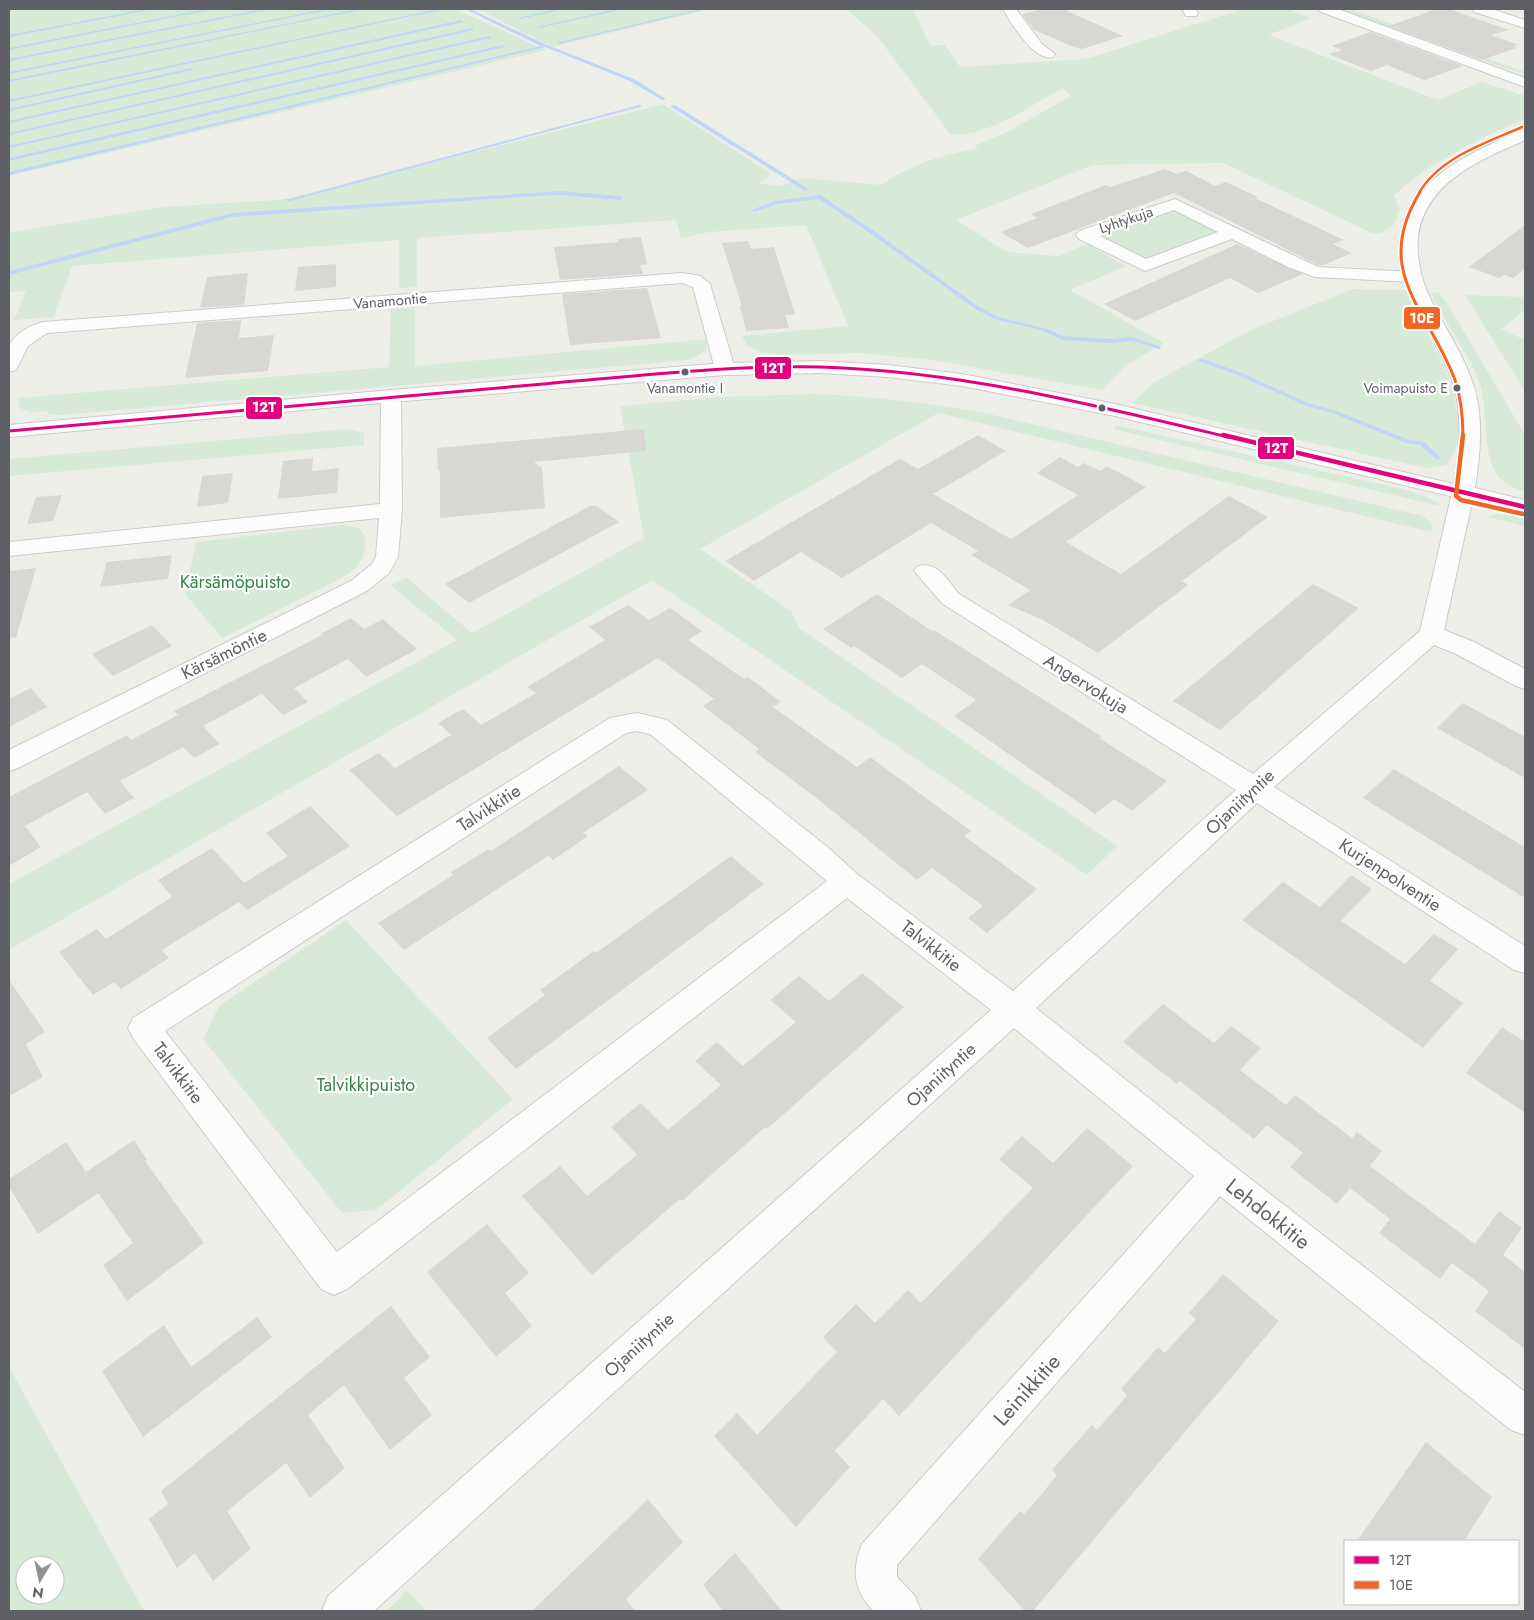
<svg xmlns="http://www.w3.org/2000/svg" width="1534" height="1620" viewBox="0 0 1534 1620" font-family="Jost,sans-serif">
	<style>
		.green { fill: #d7ead8; fill-rule: evenodd }
		.lines { fill: none; stroke-linecap: round; stroke-linejoin: round }
		.stream { fill: #bfd6f6; fill-rule: evenodd }
		.building { fill: #d8d7d4 }
		.street-casing { stroke: #cbcbcb; stroke-width: 2 }
		.secondary-casing { stroke: #cbcbcb; stroke-width: 2 }
		.street { fill: #fcfcfc; fill-rule: evenodd }
		.secondary { fill: #fcfcfc; fill-rule: evenodd }
		.bus-1-far1-casing { stroke: #fff; stroke-width: 5.5 }
		.bus-1-casing { stroke: #fff; stroke-width: 8 }
		.bus-2-far2-casing { stroke: #fff; stroke-width: 4.5 }
		.bus-2-far1-casing { stroke: #fff; stroke-width: 5.5 }
		.bus-2-casing { stroke: #fff; stroke-width: 8 }
		.bus-1-far1 { stroke: #e5007d; stroke-width: 3 }
		.bus-1 { stroke: #e5007d; stroke-width: 4.5 }
		.bus-2-far2 { stroke: #f26522; stroke-width: 2.5 }
		.bus-2-far1 { stroke: #f26522; stroke-width: 3 }
		.bus-2 { stroke: #f26522; stroke-width: 4.5 }
		.bus-dot { fill: #5e6066; stroke: #fff; stroke-width: 2 }
		.labels { text-anchor: middle; dominant-baseline: central; stroke-width: 4.5; stroke-linejoin: round; paint-order: stroke }
		.far-bus-label { font-size: 14px; fill: #5e6066; stroke: #fff }
		.far-street-label { font-size: 15px; fill: #5e6066; stroke: #fff }
		.park-label { font-size: 18px; fill: #388347; stroke: #fff }
		.street-label { font-size: 18px; fill: #5e6066; stroke: #fff }
		.near-street-label { font-size: 21px; fill: #5e6066; stroke: #fff }
		.line-badge { stroke: #fff; stroke-width: 2 }
		.badge-label { font-size: 14px; text-anchor: middle; font-weight: bold; fill: #fff }
	</style>
	<rect width="100%" height="100%" fill="#eeeee9"/>
	<g class="green">
		<polygon points="9,9 455,9 546,50 9,176"/>
		<polygon points="478,9 710,9 552,47"/>
		<path d="M846,9h67l17,36h15l15,22 126,-8 157,-50h45l23,9 -42,17 169,65 44,-18 43,14v23l-44,19 -56,32 -31,25 6,14 -6,16 -14,8h-8l-149,-70 -131,2 -136,55 51,32 51,4 29,-12 39,22 -56,24 94,53 -38,22 -24,25 -170,-30 -73,-7 -74,2 -25,-3 -13,-7 -5,-9 106,-10 -42,-101 -96,7 -29,6 -5,-18 -259,18v49l-18,1v-48l-327,26 -18,51 -40,3 12,-29 -17,1v-59l152,-26 117,-7 23,-4 362,-92 107,69 -2,5 -11,5 22,3 24,-8 79,7c23,-19 69,-33 98,-37l-6,-2 35,-15 62,-35 -9,-8c-35,20 -70,47 -111,47l-74,-99z"/>
		<polygon points="1338,9 1350,9 1525,72 1525,75"/>
		<polygon points="1174,208 1218,231 1145,260 1100,237"/>
		<path d="M1353,289l52,1c21,42 67,113 50,161 -2,5 -6,9 -8,14l-20,3 -295,-65 22,-21 99,-53z"/>
		<path d="M1431,292l8,1 8,10 78,132v56c-14,-3 -26,-9 -32,-24 -10,-23 -5,-53 -12,-79 -10,-35 -37,-63 -50,-96z"/>
		<polygon points="1465,295 1525,297 1525,310 1501,329 1525,340 1525,391"/>
		<path d="M415,307v59l292,-27c1,13 -7,17 -19,21l-626,55h-12l-3,-4 -18,1 -9,-4 -2,-10 371,-31 2,-58z"/>
		<path d="M814,394c59,2 117,9 175,20l434,102 10,9 -2,7 -493,-119 -238,136 91,62 8,17 318,218 -30,29 -435,-295 -643,370v-66l448,-244 -67,-55 17,-7 65,55 172,-95 -24,-132 101,-9z"/>
		<polygon points="1115,426 1120,426 1407,490 1427,497 1439,504 1440,506 1117,430 1114,429"/>
		<polygon points="349,429 364,433 364,445 9,476 9,459"/>
		<polygon points="1498,514 1525,517 1525,526 1487,517"/>
		<path d="M344,525c16,2 23,5 21,22 -1,5 -1,10 -5,15 -5,8 -14,13 -22,18l-116,58 -37,-44 11,-52z"/>
		<polygon points="346,920 513,1099 376,1210 342,1213 203,1039 219,1006"/>
		<path d="M9,1367l135,244h-135zM25,1565h30v30h-30z"/>
		<polygon points="407,1590 426,1611 387,1611"/>
	</g>
	<g class="lines">
		<g class="stream">
			<polygon points="147,9 154,9 9,37 9,35"/>
			<polygon points="207,9 214,9 9,50 9,48"/>
			<polygon points="264,9 271,9 9,61 9,59"/>
			<polygon points="326,9 333,9 9,74 9,72"/>
			<polygon points="358,9 365,9 9,82 9,80"/>
			<polygon points="438,9 445,9 9,102 9,100"/>
			<polygon points="465,9 470,9 547,45 634,79 666,99 662,100 630,81 545,47 9,175 9,172 541,46"/>
			<polygon points="557,9 564,9 520,19 518,18"/>
			<polygon points="617,9 624,9 539,28 537,27"/>
			<polygon points="700,9 706,9 558,44 556,43"/>
			<polygon points="461,20 463,22 9,123 9,121"/>
			<polygon points="472,28 474,30 9,135 9,133"/>
			<polygon points="489,36 491,38 9,148 9,146"/>
			<polygon points="503,45 505,47 9,161 9,158"/>
			<polygon points="191,68 193,69 193,70 9,111 9,109"/>
			<polygon points="639,105 643,106 290,201 285,200"/>
			<polygon points="673,105 675,105 810,190 805,191 671,107 671,106"/>
			<polygon points="561,191 620,196 623,198 620,200 561,195 537,196 232,217 9,275 9,271 232,213"/>
			<polygon points="820,195 871,229 978,306 998,317 1048,329 1063,336 1111,339 1132,337 1162,347 1159,349 1132,341 1111,343 1062,340 1044,331 994,319 974,308 867,231 819,199 777,204 754,212 751,210 776,201"/>
			<polygon points="1199,359 1203,359 1242,373 1308,403 1339,412 1409,440 1424,442 1441,458 1440,459 1436,459 1420,445 1406,443 1335,414 1304,405 1238,375 1199,361"/>
		</g>
	</g>
	<g class="building">
		<polygon points="1044,9 1063,9 1123,36 1082,49 1074,47 1034,30 1022,14"/>
		<polygon points="1436,9 1449,9 1509,30 1491,35 1518,45 1514,46 1517,48 1481,60 1389,26"/>
		<polygon points="1370,32 1463,66 1424,80 1387,65 1371,71 1328,54 1342,50 1332,46"/>
		<polygon points="1165,169 1176,174 1186,171 1215,186 1226,182 1258,197 1255,198 1344,240 1333,244 1352,253 1324,265 1318,265 1174,193 1028,248 1000,232 1037,218 1031,214 1106,185 1110,187"/>
		<polygon points="1525,225 1525,269 1513,278 1504,275 1499,278 1469,267"/>
		<polygon points="641,237 647,264 640,265 643,274 560,280 554,247 618,242 618,239"/>
		<polygon points="748,241 751,249 774,247 795,314 785,315 789,328 746,331 740,306 742,306 722,243"/>
		<polygon points="1237,244 1303,274 1258,293 1230,278 1135,321 1104,304"/>
		<polygon points="336,264 336,287 295,291 298,267"/>
		<polygon points="248,273 244,305 200,308 207,277"/>
		<polygon points="647,288 661,338 570,345 562,294"/>
		<polygon points="241,320 239,338 274,335 268,371 185,378 197,323"/>
		<polygon points="644,429 646,451 534,462 542,468 545,508 440,518 440,471 438,471 437,448"/>
		<polygon points="978,435 1006,451 933,494 1011,539 1078,495 1037,473 1060,457 1078,467 1084,463 1100,471 1107,466 1146,487 1066,542 1121,574 1229,496 1268,517 1182,581 1188,585 1098,653 1043,620 1008,605 1030,590 971,555 978,551 931,523 842,578 801,552 754,581 725,561 900,459 918,469"/>
		<polygon points="313,458 312,471 339,468 337,493 278,499 283,461"/>
		<polygon points="233,473 228,503 197,507 202,476"/>
		<polygon points="62,495 53,521 27,524 36,497"/>
		<polygon points="590,506 597,506 619,522 469,603 445,584"/>
		<polygon points="172,555 168,579 100,587 107,562"/>
		<polygon points="36,568 16,638 9,637 9,571"/>
		<polygon points="1313,584 1359,608 1220,730 1173,701"/>
		<polygon points="877,594 932,631 934,630 1101,736 1099,738 1167,781 1132,811 1114,799 1095,814 954,716 976,700 922,664 902,678 854,646 851,648 823,629"/>
		<polygon points="628,605 649,620 670,608 702,631 688,640 744,679 748,677 781,702 773,707 857,767 870,757 971,831 964,836 1037,889 987,933 968,918 983,906 932,868 917,880 819,800 755,752 759,749 703,706 714,699 658,658 397,816 349,770 379,753 395,768 451,735 438,723 463,709 481,725 536,693 527,687 605,640 589,627"/>
		<polygon points="351,618 364,629 383,619 417,649 366,677 348,659 294,688 308,702 283,715 262,694 203,726 220,744 194,758 183,747 120,781 134,798 105,814 87,792 25,826 41,847 9,866 9,797 127,735 131,740 178,715 174,711 322,635 320,634"/>
		<polygon points="152,625 172,646 113,676 92,654"/>
		<polygon points="31,688 47,707 9,727 9,699"/>
		<polygon points="1463,703 1525,737 1525,778 1437,728"/>
		<polygon points="619,766 648,790 583,833 588,836 553,860 548,856 404,950 378,923 453,875 451,872 489,849 491,851"/>
		<polygon points="1394,769 1525,847 1525,898 1363,798"/>
		<polygon points="310,806 350,846 247,910 239,902 162,950 169,958 121,989 114,982 93,995 59,952 97,929 106,939 172,897 158,880 212,848 244,883 288,856 266,833"/>
		<polygon points="731,856 764,884 516,1069 487,1038 545,995 540,990 594,951 596,953"/>
		<polygon points="1351,875 1372,889 1341,921 1405,964 1434,934 1458,949 1430,981 1463,1003 1423,1048 1242,920 1283,882 1320,907"/>
		<polygon points="862,973 904,1007 767,1129 765,1127 682,1201 680,1199 592,1275 522,1196 560,1166 587,1196 637,1155 611,1127 641,1103 668,1130 721,1085 695,1061 717,1042 743,1066 796,1022 770,1000 799,976 829,1001"/>
		<polygon points="9,980 45,1032 26,1044 43,1077 9,1096"/>
		<polygon points="1163,1004 1214,1043 1231,1026 1261,1048 1240,1070 1286,1105 1295,1095 1352,1138 1357,1132 1382,1151 1370,1166 1475,1244 1499,1211 1522,1228 1503,1255 1525,1272 1525,1349 1475,1311 1489,1291 1452,1263 1440,1279 1379,1233 1390,1219 1350,1188 1337,1204 1290,1167 1303,1153 1267,1125 1254,1139 1180,1081 1177,1084 1123,1042"/>
		<polygon points="1502,1027 1525,1042 1525,1113 1466,1073"/>
		<polygon points="1087,1128 1133,1166 899,1416 883,1399 835,1451 850,1467 796,1527 714,1436 737,1413 757,1435 837,1352 823,1337 856,1304 875,1323 908,1290 921,1303 1033,1188 999,1159 1022,1136 1053,1163"/>
		<polygon points="134,1140 147,1160 145,1161 204,1243 127,1301 103,1265 133,1243 98,1193 38,1234 9,1187 9,1179 66,1142 86,1172"/>
		<polygon points="487,1224 529,1273 505,1293 532,1326 496,1357 427,1272"/>
		<polygon points="1223,1274 1279,1321 1033,1611 1025,1611 978,1559 1020,1511 1024,1514 1041,1495 1057,1475 1052,1470 1092,1425 1097,1430 1113,1412 1127,1395 1121,1389 1158,1347 1165,1353 1196,1319 1189,1313"/>
		<polygon points="391,1306 430,1357 404,1378 432,1415 390,1450 344,1385 308,1415 345,1468 310,1498 286,1463 227,1511 251,1549 213,1581 195,1553 177,1568 149,1519 168,1504 161,1491"/>
		<polygon points="257,1317 272,1337 143,1437 102,1371 164,1325 191,1367"/>
		<polygon points="1426,1442 1492,1497 1464,1541 1357,1541"/>
		<polygon points="648,1499 683,1542 626,1599 635,1611 532,1611"/>
		<polygon points="735,1553 782,1611 723,1611 703,1585"/>
	</g>
	<g class="lines">
		<defs>
			<g id="street">
				<path d="M1003,9h13l26,35 13,10 -2,3c-19,5 -42,-34 -50,-48z"/>
				<polygon points="1182,9 1195,9 1198,13 1196,16 1186,16"/>
				<polygon points="1472,9 1492,9 1525,20 1525,28 1474,12"/>
				<path d="M1175,199l143,68 94,5 6,1 3,4 -3,4 -6,1 -97,-5 -27,-10 -56,-28 -87,32 -66,-32 -3,-4 3,-4zM1174,210l44,22 -72,27 -46,-23z"/>
				<path d="M682,273l18,3 10,8 25,85 -3,4 -7,2 -7,-2 -3,-4 -22,-82 -11,-4 -635,50 -19,13 -12,24 -7,2v-27c8,-12 19,-19 34,-23z"/>
				<polygon points="391,390 398,392 401,396 402,510 398,557 389,573 367,591 18,768 9,771 9,750 351,581 372,564 376,557 379,518 9,556 9,542 380,504 381,396 384,392"/>
				<path d="M1463,486l8,2 3,5 -30,137 30,12 51,27v20l-9,-3 -60,-32 -22,-9 -160,142 251,159v27l-11,-3 -257,-167 -221,205 194,155 295,229v43l-14,-5 -291,-234 -323,369v12l18,19 6,15h-48c-19,-21 -22,-41 -11,-67l332,-368 -180,-148 -640,583h-52l6,-15 663,-586 -144,-112 -500,391 -13,6 -13,-6 -188,-251 -5,-10 5,-10 477,-300 27,-5 30,7 164,130 26,24 156,117 223,-201 -293,-186 -29,-33 4,-5c20,-5 29,14 41,28l294,180 167,-143 32,-138 3,-5zM637,731l13,3 177,147 -490,371 -172,-221 461,-298z"/>
			</g>
			<g id="secondary">
				<polygon points="1319,9 1338,9 1525,78 1525,87 1321,12"/>
				<path d="M1525,129v11c-44,20 -99,41 -107,96 -2,22 3,43 12,62 15,30 34,57 44,89 10,33 6,68 1,101l50,12v14l-410,-98 -153,-30 -74,-9 -68,-4 -95,2 -334,27 -382,35v-12l382,-35 334,-27 95,-2 68,4 74,9 153,30 339,80c5,-33 9,-66 0,-98 -12,-38 -37,-69 -50,-107 -2,-7 -2,-15 -3,-22 -7,-57 40,-89 86,-111 12,-6 25,-13 38,-17z"/>
			</g>
		</defs>
		<use href="#street" class="street-casing"/>
		<use href="#secondary" class="secondary-casing"/>
		<use href="#street" class="street"/>
		<use href="#secondary" class="secondary"/>
		<defs>
			<path id="bus-1-far1" d="M9,431c174,-16 348,-32 523,-46 96,-8 193,-20 289,-18 138,4 274,38 407,70"/>
			<polyline id="bus-1" points="1223,435 1525,507"/>
			<path id="bus-2-far2" d="M1419,193c21,-36 67,-50 103,-66"/>
			<path id="bus-2-far1" d="M1420,192c-49,80 9,118 35,188 6,18 8,37 8,57"/>
			<polyline id="bus-2" points="1463,435 1456,496 1461,500 1523,514"/>
		</defs>
		<use href="#bus-1-far1" class="bus-1-far1-casing"/>
		<use href="#bus-1" class="bus-1-casing"/>
		<use href="#bus-2-far2" class="bus-2-far2-casing"/>
		<use href="#bus-2-far1" class="bus-2-far1-casing"/>
		<use href="#bus-2" class="bus-2-casing"/>
		<use href="#bus-1-far1" class="bus-1-far1"/>
		<use href="#bus-1" class="bus-1"/>
		<use href="#bus-2-far2" class="bus-2-far2"/>
		<use href="#bus-2-far1" class="bus-2-far1"/>
		<use href="#bus-2" class="bus-2"/>
	</g>
	<g class="bus-dot">
		<circle cx="685" cy="372" r="4.5"/>
		<circle cx="1457" cy="388" r="4.5"/>
		<circle cx="1102" cy="408" r="4.5"/>
	</g>
	<g class="labels">
		<g class="far-bus-label">
			<text x="685" y="388">Vanamontie I</text>
			<text x="1448" y="388" text-anchor="end">Voimapuisto E</text>
		</g>
		<g class="far-street-label">
			<text transform="translate(1126 220) rotate(-19)">Lyhtykuja</text>
			<text transform="translate(390 301) rotate(-5)">Vanamontie</text>
		</g>
		<g class="park-label">
			<text x="235" y="582">Kärsämöpuisto</text>
			<text x="366" y="1085">Talvikkipuisto</text>
		</g>
		<g class="street-label">
			<text transform="translate(224 654) rotate(-26)">Kärsämöntie</text>
			<text transform="translate(1086 684) rotate(32)">Angervokuja</text>
			<text transform="translate(1240 802) rotate(-43)">Ojaniityntie</text>
			<text transform="translate(489 808) rotate(-33)">Talvikkitie</text>
			<text transform="translate(1390 875) rotate(33)">Kurjenpolventie</text>
			<text transform="translate(931 946) rotate(38)">Talvikkitie</text>
			<text transform="translate(178 1073) rotate(53)">Talvikkitie</text>
			<text transform="translate(941 1075) rotate(-42)">Ojaniityntie</text>
			<text transform="translate(639 1345) rotate(-42)">Ojaniityntie</text>
		</g>
		<g class="near-street-label">
			<text transform="translate(1268 1214) rotate(38)">Lehdokkitie</text>
			<text transform="translate(1027 1390) rotate(-48)">Leinikkitie</text>
		</g>
	</g>
	<g class="line-badge">
		<rect x="1403" y="306" width="38" height="24" rx="5" fill="#f26522"/>
		<rect x="754" y="356" width="38" height="24" rx="5" fill="#e5007d"/>
		<rect x="245" y="396" width="38" height="24" rx="5" fill="#e5007d"/>
		<rect x="1257" y="436" width="38" height="24" rx="5" fill="#e5007d"/>
	</g>
	<g class="badge-label">
		<text x="1422" y="323">10E</text>
		<text x="773" y="373">12T</text>
		<text x="264" y="412">12T</text>
		<text x="1276" y="453">12T</text>
	</g>
	<rect width="1534" height="1620" fill="none" stroke="#5e6066" stroke-width="20"/>
	<rect x="1344" y="1540" width="175" height="65" fill="#ffffff" stroke="#bfbfc2"/>
	<rect x="1354" y="1556" width="25" height="8" fill="#e5007d" stroke="#bfbfc2"/>
	<text x="1389" y="1565" font-size="15" fill="#5e6066">12T</text>
	<rect x="1354" y="1581" width="25" height="8" fill="#f26522" stroke="#bfbfc2"/>
	<text x="1389" y="1590" font-size="15" fill="#5e6066">10E</text>
	<g transform="translate(40 1580) rotate(189)"><circle r="24" fill="#ffffff" stroke="#bfbfc2"/>
	<path d="M0-4L9 19L0 12L-9 19Z" fill="#909294"/>
	<text y="-8" font-size="14" font-weight="bold" text-anchor="middle" fill="#5e6066">N</text>
	</g>
</svg>
